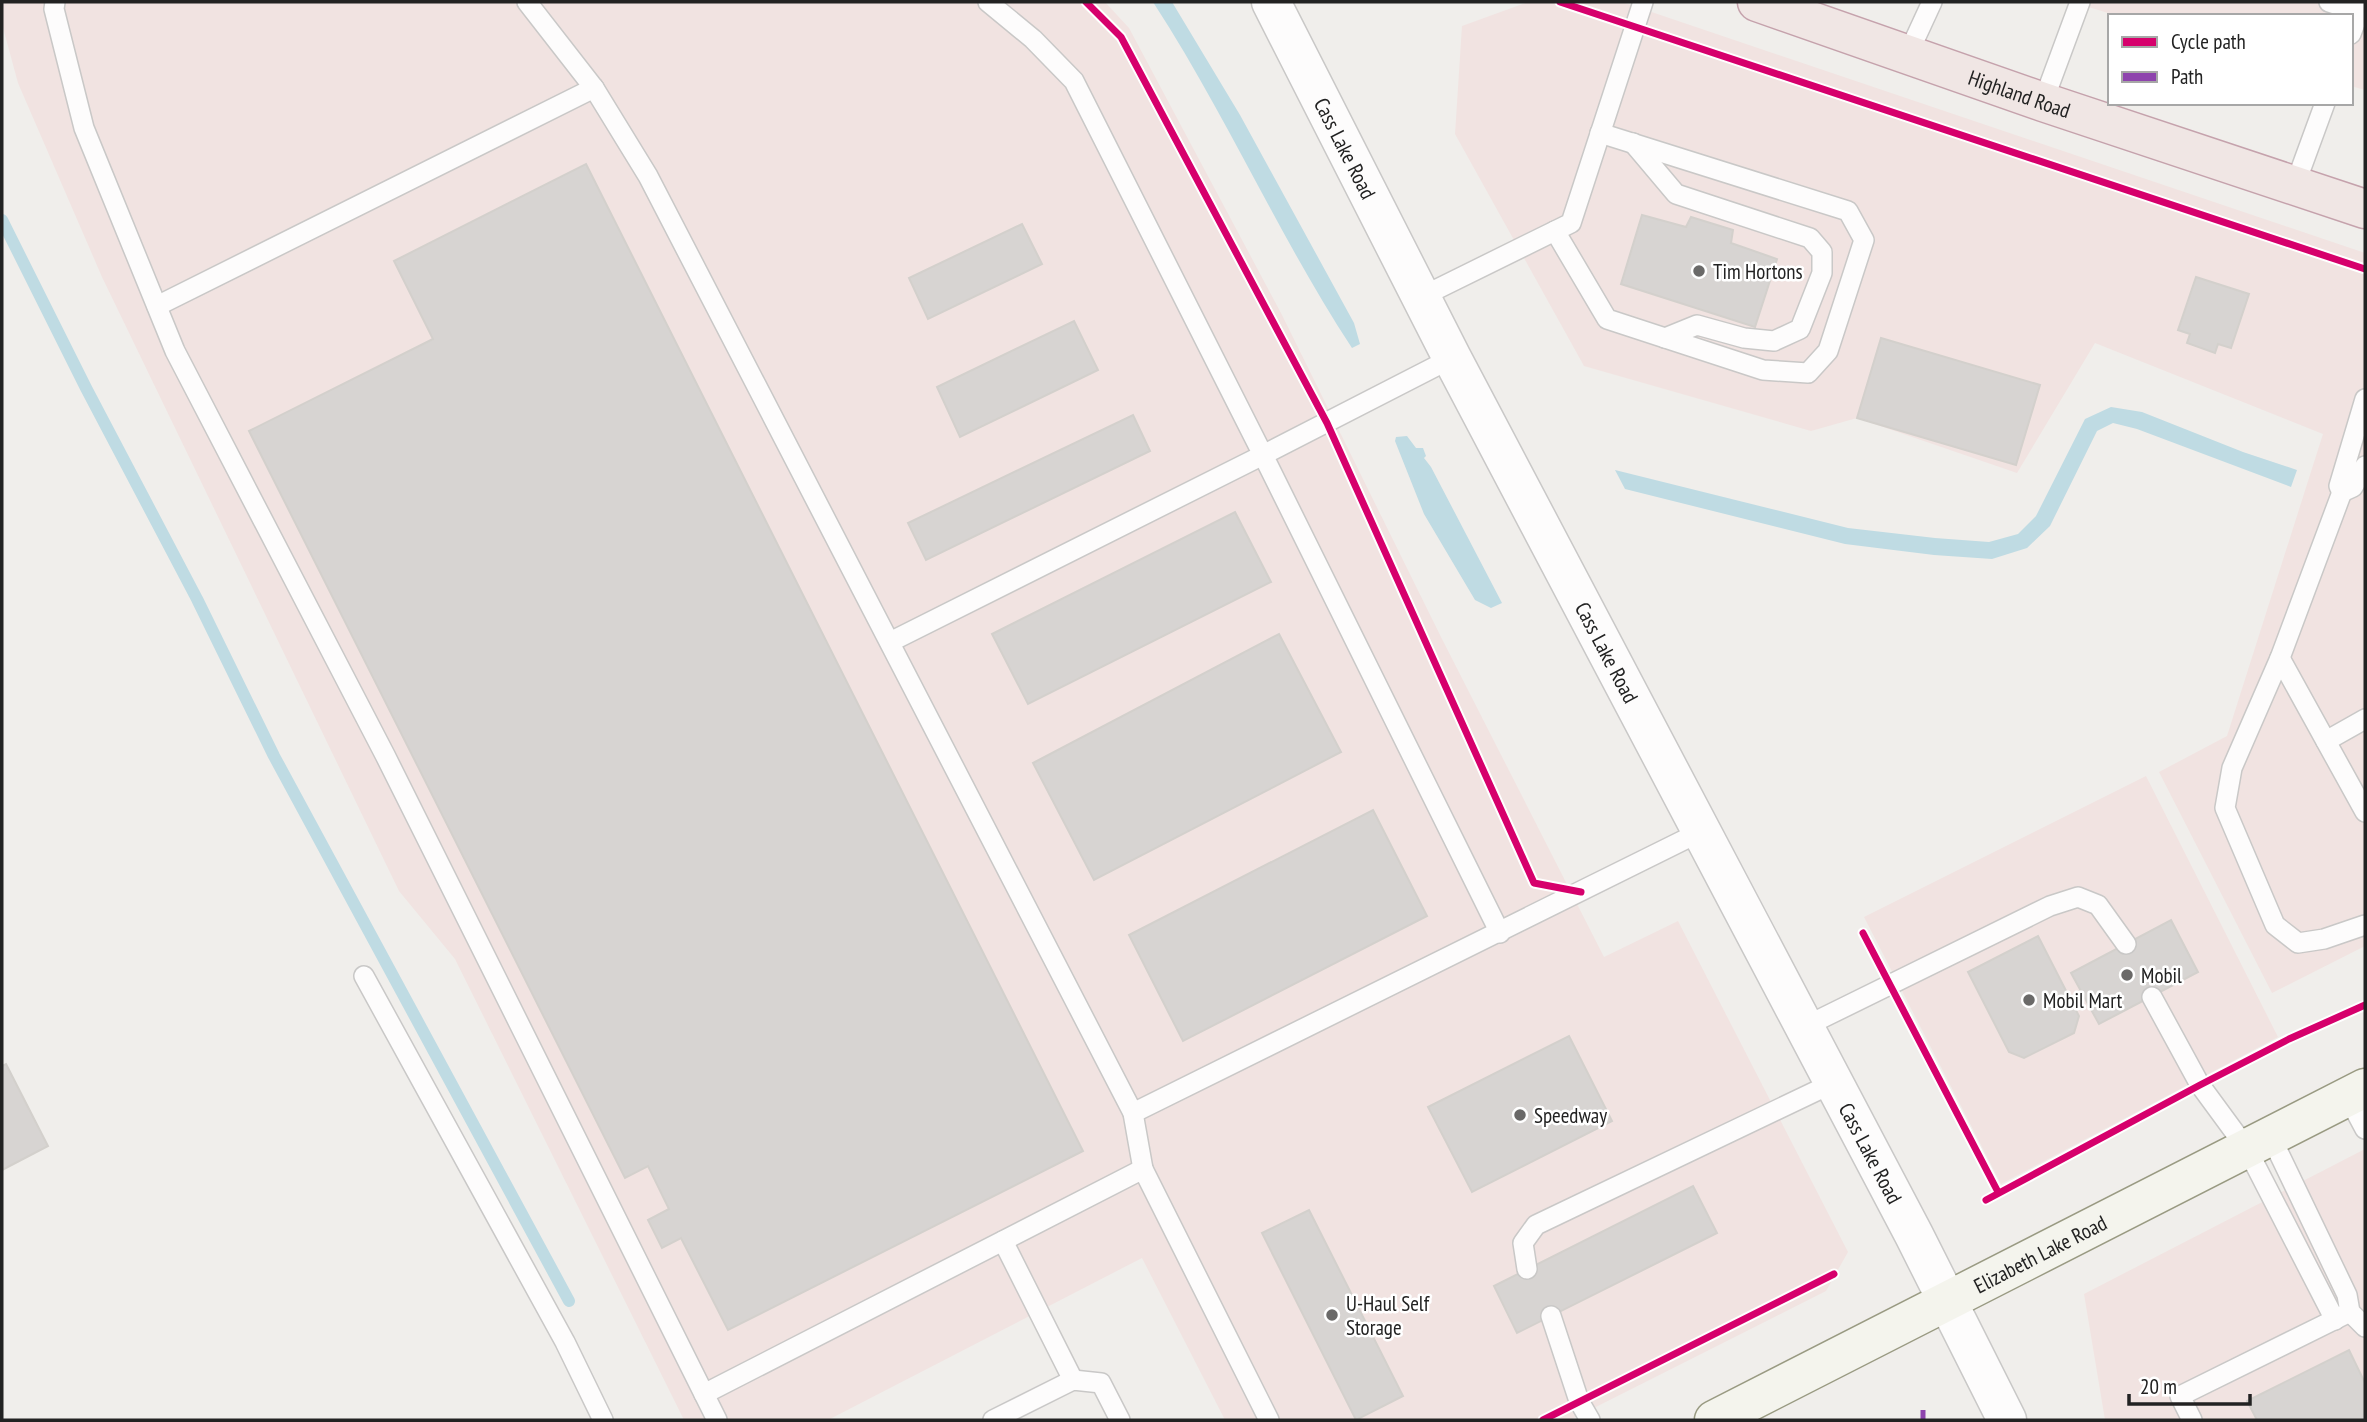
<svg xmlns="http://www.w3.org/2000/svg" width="2367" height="1422" viewBox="0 0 2367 1422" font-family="'PT Sans Narrow',sans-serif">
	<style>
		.commercial { fill: #f1e3e1 }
		.water { fill: #bfdbe3 }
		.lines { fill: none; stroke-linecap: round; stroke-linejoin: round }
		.stream { stroke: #bfdbe3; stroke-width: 12 }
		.building { fill: #d7d4d2; stroke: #d3d0cc; stroke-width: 2 }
		.service-casing { stroke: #c9c8c7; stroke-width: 22 }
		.tertiary-casing { stroke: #c9c8c7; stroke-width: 41 }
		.secondary-casing { stroke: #999a82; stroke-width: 41 }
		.trunk-casing { stroke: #c5a2ac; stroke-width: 41 }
		.service { stroke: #fdfcfc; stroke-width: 19 }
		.tertiary { stroke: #fdfcfc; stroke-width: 38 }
		.secondary { stroke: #f4f4ed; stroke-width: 38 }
		.trunk { stroke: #f0e6e4; stroke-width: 38 }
		.quiet { stroke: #8e44ad; stroke-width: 5; stroke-dasharray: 10 5; stroke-linecap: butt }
		.cycleway-casing { stroke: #fff; stroke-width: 11 }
		.cycleway { stroke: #d6006c; stroke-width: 7 }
		.poi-dot { fill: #6a6968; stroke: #fff; stroke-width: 2.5 }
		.labels { text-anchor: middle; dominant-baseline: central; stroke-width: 5; stroke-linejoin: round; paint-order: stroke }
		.street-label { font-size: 21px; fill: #222; stroke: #fff }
		.poi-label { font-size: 21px; fill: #222; stroke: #fff; text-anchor: start }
	</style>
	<rect width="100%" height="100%" fill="#f0eeeb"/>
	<g class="commercial">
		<polygon points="2,2 1105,2 1129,28 1282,315 1441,637 1604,957 1678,921 1848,1252 1826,1291 1570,1420 1225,1420 1142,1258 828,1420 684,1420 455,959 399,891 102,277 18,83 2,24"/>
		<polygon points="1528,2 1622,2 2365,253 2365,946 2272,993 2159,772 2227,736 2323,434 2095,343 2017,473 1857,418 1811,431 1584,366 1455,134 1462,26"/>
		<polygon points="2072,2 2365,2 2365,90 2351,86 2351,16 2118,16"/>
		<polygon points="2146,776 2278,1037 2001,1184 1864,917"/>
		<polygon points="2365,1149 2365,1420 2105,1420 2084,1294"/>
	</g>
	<g class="water">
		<path d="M1153,2h19l68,113 114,208 6,21 -8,4c-73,-111 -126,-234 -199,-346z"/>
		<polygon points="2111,407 2142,412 2243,452 2297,470 2291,487 2137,429 2113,423 2097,431 2050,526 2027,548 1992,559 1934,555 1845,544 1625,489 1615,470 1848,528 1935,538 1989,542 2018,534 2036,516 2085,419"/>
		<polygon points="1407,436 1416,448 1423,448 1426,456 1424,458 1431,467 1502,603 1491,608 1475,600 1424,514 1395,441 1396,437"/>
	</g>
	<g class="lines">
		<polyline class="stream" points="2,220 86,388 197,599 274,756 569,1301"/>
	</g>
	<g class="building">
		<polygon points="586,164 1083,1151 728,1330 681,1238 662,1248 648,1220 669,1209 648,1166 625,1178 249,431 433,339 394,261"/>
		<polygon points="1642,215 1686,227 1691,217 1733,230 1731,243 1777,259 1755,327 1621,284"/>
		<polygon points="1022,224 1042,264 928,319 909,278"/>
		<polygon points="2196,277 2249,294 2231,348 2218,344 2215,353 2187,343 2190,334 2178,330"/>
		<polygon points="1074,321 1098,370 960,437 937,387"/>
		<polygon points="1881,338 2040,385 2016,465 1857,418"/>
		<polygon points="1133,415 1150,451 926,560 908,523"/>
		<polygon points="1235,512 1271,582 1028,704 992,634"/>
		<polygon points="1279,634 1341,752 1094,880 1033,763"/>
		<polygon points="1373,810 1427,916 1183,1041 1129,935"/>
		<polygon points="2171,920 2198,972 2099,1024 2071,973"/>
		<polygon points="2038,936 2079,1016 2074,1033 2024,1058 2009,1052 1968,972"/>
		<polygon points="1569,1036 1612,1121 1472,1192 1428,1107"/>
		<polygon points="6,1064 48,1146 2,1170 2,1066"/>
		<polygon points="1693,1186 1717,1233 1517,1333 1494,1286"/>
		<polygon points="1309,1210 1403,1396 1356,1420 1262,1233"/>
		<polygon points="2349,1350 2365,1383 2365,1420 2257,1420 2247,1401"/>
	</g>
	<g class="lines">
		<defs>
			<g id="service">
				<polyline points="55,2 54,9 84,128 175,351 385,755 704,1394"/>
				<polyline points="527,2 594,88 648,176 1133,1113 1143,1169"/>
				<polyline points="2329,2 2359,12"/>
				<polyline points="2351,34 2363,2"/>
				<polyline points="1908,54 1932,2"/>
				<polyline points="2043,102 2080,2"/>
				<polyline points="1633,143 1676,194 1810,238 1822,252 1822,273 1800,329 1774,341 1744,338 1697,325 1665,338"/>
				<polyline points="2295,185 2325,103"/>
				<polyline points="1555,231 1607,319 1763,370 1808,373 1828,351 1864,240 1848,211 1600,133"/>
				<polyline points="1421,297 1571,223 1643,2"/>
				<polyline points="157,306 594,88"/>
				<polyline points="1452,358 1263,455 1500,933"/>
				<polyline points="2365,399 2339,486 2342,492 2353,487 2365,466"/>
				<polyline points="2342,492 2280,658 2232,768 2225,808 2275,925 2298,943 2324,939 2365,925"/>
				<polyline points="890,642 1263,455 1074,81 1033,39 988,2"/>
				<polyline points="2280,658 2365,812"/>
				<polyline points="2326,741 2365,719"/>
				<polyline points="364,976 565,1342 603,1420"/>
				<polyline points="2152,997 2200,1085 2247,1149 2335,1320"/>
				<polyline points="1804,1027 2050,906 2078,897 2098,905 2126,944"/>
				<polyline points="2348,1097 2365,1129"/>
				<polyline points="1133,1113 1700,832"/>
				<polyline points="2271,1137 2347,1295 2350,1312 2365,1327"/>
				<polyline points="1003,1241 1073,1380"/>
				<polyline points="1527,1269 1523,1243 1536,1225 1833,1083"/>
				<polyline points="1551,1316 1579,1401 1590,1420"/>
				<polyline points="717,1420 704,1394 1143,1169 1269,1420"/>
				<polyline points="993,1420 1073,1380 1101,1383 1120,1420"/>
				<polyline points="2192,1420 2180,1396 2350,1312"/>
			</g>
			<g id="tertiary">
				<path id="s1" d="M1271,2l181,356 462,877 93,185"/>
			</g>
			<g id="secondary">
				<path id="s2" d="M1714,1420l651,-332"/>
			</g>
			<g id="trunk">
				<path id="s3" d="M1757,2l286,100 322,107"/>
			</g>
		</defs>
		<use href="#service" class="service-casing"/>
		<use href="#tertiary" class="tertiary-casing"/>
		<use href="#secondary" class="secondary-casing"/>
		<use href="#trunk" class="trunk-casing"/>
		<use href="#service" class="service"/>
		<use href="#tertiary" class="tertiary"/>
		<use href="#secondary" class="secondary"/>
		<use href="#trunk" class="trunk"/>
		<polyline class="quiet" points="1923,1420 1923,1409"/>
		<defs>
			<g id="cycleway">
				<polyline points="1086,2 1121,37 1327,423 1534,883 1581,892"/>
				<polyline points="1560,2 2365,269"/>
				<polyline points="1863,933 1998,1192"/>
				<polyline points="1986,1200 2200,1085 2289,1039 2365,1005"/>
				<polyline points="1543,1420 1834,1274"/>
			</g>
		</defs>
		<use href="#cycleway" class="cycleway-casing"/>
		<use href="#cycleway" class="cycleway"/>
	</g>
	<g class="poi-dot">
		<circle cx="1699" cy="271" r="7"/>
		<circle cx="2127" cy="975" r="7"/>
		<circle cx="2029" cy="1000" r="7"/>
		<circle cx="1520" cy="1115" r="7"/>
		<circle cx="1332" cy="1315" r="7"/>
	</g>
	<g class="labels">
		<g class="street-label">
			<text stroke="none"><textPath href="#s3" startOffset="278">Highland Road</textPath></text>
			<text stroke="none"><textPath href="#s1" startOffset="164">Cass Lake Road</textPath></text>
			<text stroke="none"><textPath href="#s1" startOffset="732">Cass Lake Road</textPath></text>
			<text stroke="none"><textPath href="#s1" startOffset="1298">Cass Lake Road</textPath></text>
			<text stroke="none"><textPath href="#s2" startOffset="366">Elizabeth Lake Road</textPath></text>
		</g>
		<g class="poi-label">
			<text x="1713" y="271">Tim Hortons</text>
			<text x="2141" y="975">Mobil</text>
			<text x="2043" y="1000">Mobil Mart</text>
			<text x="1534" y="1115">Speedway</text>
			<text x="1346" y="1303">U-Haul Self<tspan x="1346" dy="24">Storage</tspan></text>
		</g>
	</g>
	<rect width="2367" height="1422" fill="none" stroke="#222222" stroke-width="7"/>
	<rect x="2108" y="14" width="245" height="91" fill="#ffffff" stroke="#a7a7a7" stroke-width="2"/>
	<rect x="2122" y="37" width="35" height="10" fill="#d6006c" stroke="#a7a7a7" stroke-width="2"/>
	<text x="2171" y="49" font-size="21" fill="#222222">Cycle path</text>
	<rect x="2122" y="72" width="35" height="10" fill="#8e44ad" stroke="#a7a7a7" stroke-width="2"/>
	<text x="2171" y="84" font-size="21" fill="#222222">Path</text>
	<path d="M2129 1394v10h121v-10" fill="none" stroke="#222222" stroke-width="3.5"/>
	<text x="2140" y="1394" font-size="21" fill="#222222" stroke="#ffffff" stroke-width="5" paint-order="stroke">20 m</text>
</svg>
